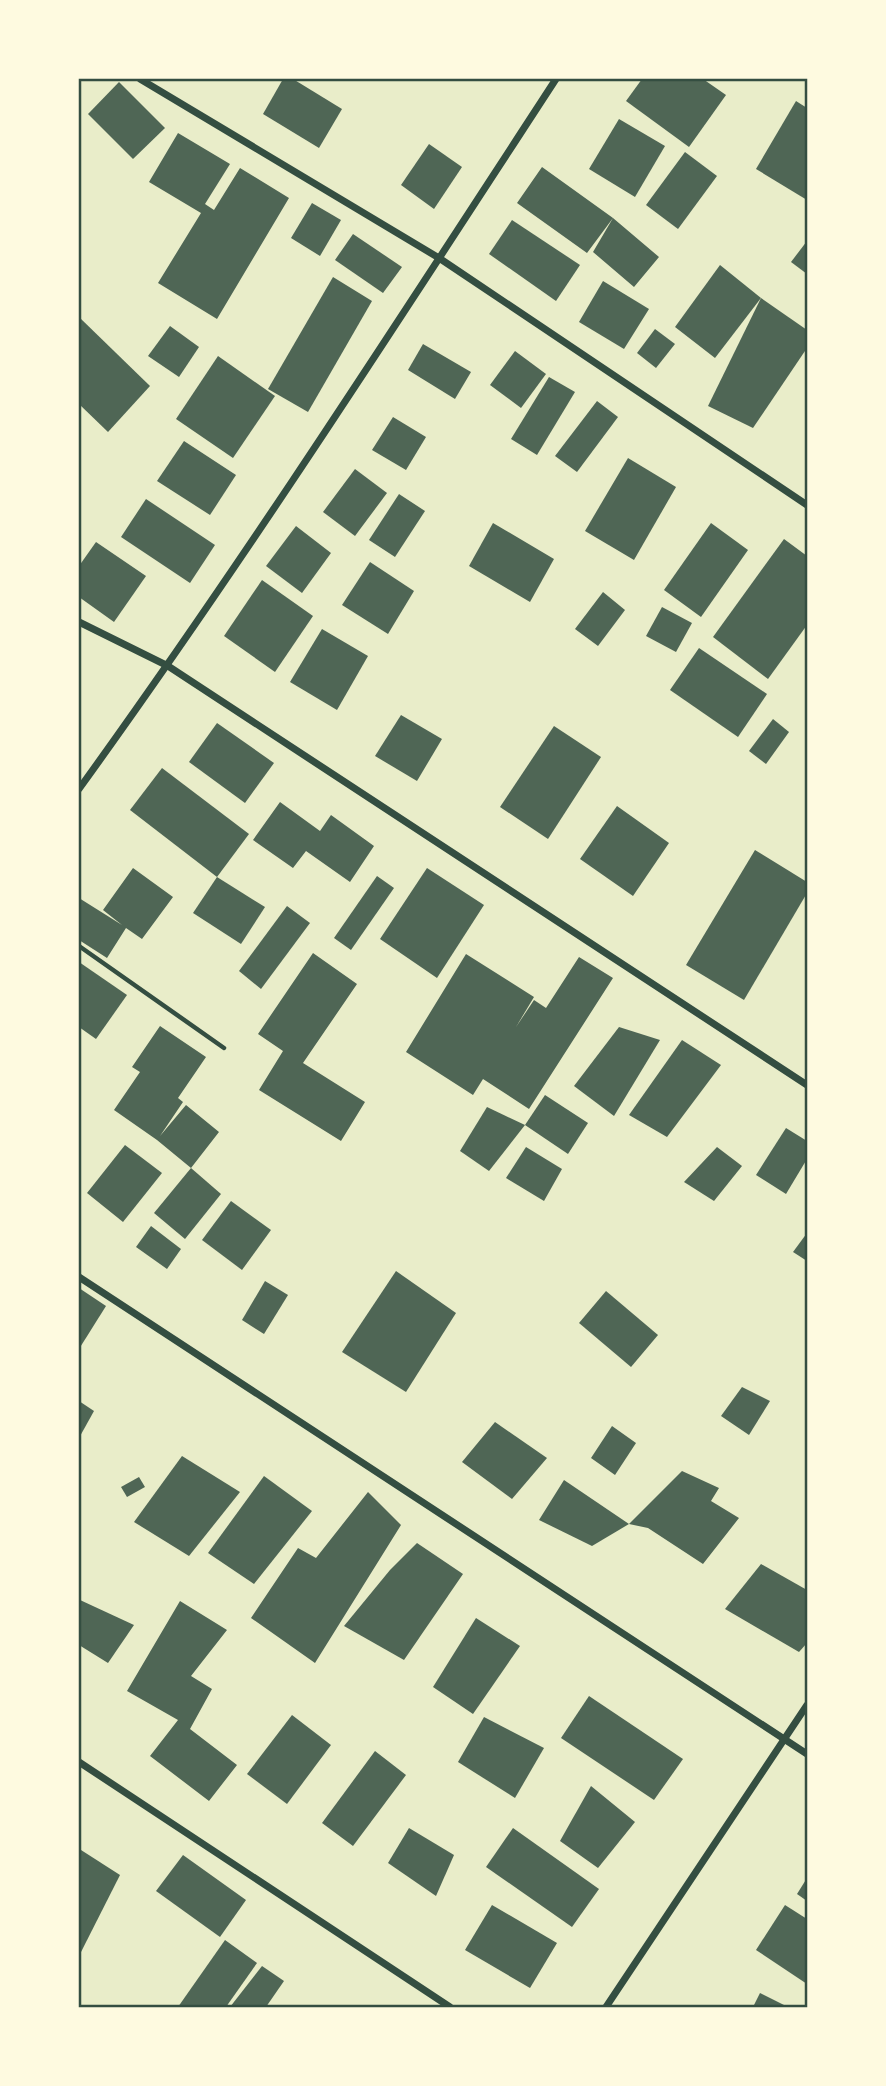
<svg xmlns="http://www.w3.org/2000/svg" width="886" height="2086" viewBox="0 0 886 2086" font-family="'Fira Sans Condensed',sans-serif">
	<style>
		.building { fill: #4f6655 }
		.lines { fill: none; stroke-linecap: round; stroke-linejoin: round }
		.path { stroke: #344e41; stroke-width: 4.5 }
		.minor { stroke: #344e41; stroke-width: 7 }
		.neatline { fill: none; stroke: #344e41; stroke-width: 2.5 }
	</style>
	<rect width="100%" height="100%" fill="#e9edc9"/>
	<g class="building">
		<polygon points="283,79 293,79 342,109 319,148 263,114"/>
		<polygon points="642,79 703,79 726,95 689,147 626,101"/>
		<polygon points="119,82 165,128 133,159 88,114"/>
		<polygon points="796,101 807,108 807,200 756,169"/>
		<polygon points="619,119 665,146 635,197 589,169"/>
		<polygon points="178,133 230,164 205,204 214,210 240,168 289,198 217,319 158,283 201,213 149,182"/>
		<polygon points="429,144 462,167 434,209 401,185"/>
		<polygon points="685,152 717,176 678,229 646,205"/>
		<polygon points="542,167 613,218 659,257 634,287 593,252 613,218 587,253 517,203"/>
		<polygon points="312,203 341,220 320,256 291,238"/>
		<polygon points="512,220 580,265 556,301 489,254"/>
		<polygon points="353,234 402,267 383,293 335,260"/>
		<polygon points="807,241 807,274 791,262"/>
		<polygon points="720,265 761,298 715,358 675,327"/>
		<polygon points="333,277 372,301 308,412 268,389"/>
		<polygon points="603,281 649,309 624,349 579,322"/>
		<polygon points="761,298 807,330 807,348 753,428 708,406"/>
		<polygon points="79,317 150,386 108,432 79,404"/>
		<polygon points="170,326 199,347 179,377 148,356"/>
		<polygon points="655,329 675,344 656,368 637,353"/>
		<polygon points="423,344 471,372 455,399 408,370"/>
		<polygon points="515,351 546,374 521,408 490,385"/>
		<polygon points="218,356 275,396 233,458 176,419"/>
		<polygon points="549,377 575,392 537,455 511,439"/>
		<polygon points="597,401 618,417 577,472 555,456"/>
		<polygon points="393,417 426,437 406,470 372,450"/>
		<polygon points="184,441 236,475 210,515 157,481"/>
		<polygon points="628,458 676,487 634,560 585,531"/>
		<polygon points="355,469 387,493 355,536 323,512"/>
		<polygon points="399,494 425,511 395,557 369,540"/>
		<polygon points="146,499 215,545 190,583 121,537"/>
		<polygon points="493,523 554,559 530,602 469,566"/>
		<polygon points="711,523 748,550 701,617 664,590"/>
		<polygon points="296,526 331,553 302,593 266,566"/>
		<polygon points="784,539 807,556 807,625 768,679 713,637"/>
		<polygon points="96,542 146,576 114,622 79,597 79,566"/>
		<polygon points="370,562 414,591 388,634 342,605"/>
		<polygon points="262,580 313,616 275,672 224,636"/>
		<polygon points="603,592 625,610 598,646 575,629"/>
		<polygon points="662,607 692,623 676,652 646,636"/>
		<polygon points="322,629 368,656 337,710 290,682"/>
		<polygon points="699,648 767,694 738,737 670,690"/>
		<polygon points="401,715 442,739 417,781 375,756"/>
		<polygon points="773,719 789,732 766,764 749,751"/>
		<polygon points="217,723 274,763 245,803 189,762"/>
		<polygon points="554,726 601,757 548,839 500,807"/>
		<polygon points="162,768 249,834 217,877 130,810"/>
		<polygon points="280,802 320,831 331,815 374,846 350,882 306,851 293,868 253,840"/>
		<polygon points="617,806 669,843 633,896 580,859"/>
		<polygon points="755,850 807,882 807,893 744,1000 686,965"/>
		<polygon points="133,868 173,897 142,939 126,928 107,958 79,940 79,898 122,925 103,910"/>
		<polygon points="427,868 484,905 437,978 380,939"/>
		<polygon points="377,876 394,888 351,950 334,938"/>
		<polygon points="217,877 265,907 241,944 193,913"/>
		<polygon points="287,906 310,923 261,989 239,971"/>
		<polygon points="313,953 357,984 303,1063 365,1102 341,1141 259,1090 283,1051 258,1034"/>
		<polygon points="466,954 534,997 516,1027 534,1000 546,1008 579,957 613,978 529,1109 483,1079 473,1095 406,1052"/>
		<polygon points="79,962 127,995 96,1039 79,1027"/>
		<polygon points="160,1026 206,1057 178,1098 183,1102 160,1136 186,1105 219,1132 191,1168 157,1140 114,1110 140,1072 132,1067"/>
		<polygon points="619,1027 660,1040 614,1116 574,1086"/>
		<polygon points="682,1040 721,1065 667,1137 629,1115"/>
		<polygon points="545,1095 588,1123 568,1154 525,1125"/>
		<polygon points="487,1107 525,1125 489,1171 460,1151"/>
		<polygon points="786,1128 807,1141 807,1159 786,1194 756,1175"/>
		<polygon points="125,1145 162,1173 123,1222 87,1193"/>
		<polygon points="526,1147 562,1169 544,1201 506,1178"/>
		<polygon points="717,1147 742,1166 714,1201 684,1182"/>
		<polygon points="191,1168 221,1194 185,1239 154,1213"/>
		<polygon points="231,1201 271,1230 242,1270 202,1240"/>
		<polygon points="151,1226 181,1249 167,1269 136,1247"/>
		<polygon points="807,1233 807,1261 793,1252"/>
		<polygon points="396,1271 456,1313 406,1392 342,1352"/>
		<polygon points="265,1281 288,1295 264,1334 242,1320"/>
		<polygon points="79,1288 106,1306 79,1349"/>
		<polygon points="606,1291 658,1335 631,1367 579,1323"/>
		<polygon points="742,1387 770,1401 749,1435 721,1416"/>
		<polygon points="79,1401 94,1411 79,1438"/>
		<polygon points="495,1422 547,1458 512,1499 462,1462"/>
		<polygon points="612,1426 636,1443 615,1475 591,1458"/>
		<polygon points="182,1456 240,1492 189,1556 134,1522"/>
		<polygon points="682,1471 719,1488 711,1501 739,1518 703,1564 648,1528 629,1524"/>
		<polygon points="264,1476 312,1511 254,1584 208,1553"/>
		<polygon points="139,1477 145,1487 127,1497 121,1487"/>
		<polygon points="564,1480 629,1524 592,1546 539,1520"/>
		<polygon points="368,1492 401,1525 315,1663 251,1618 298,1548 316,1558"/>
		<polygon points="417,1543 463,1574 404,1660 344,1626 390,1570"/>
		<polygon points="761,1564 807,1590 807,1643 799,1652 725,1609"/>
		<polygon points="80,1600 134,1625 108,1663 79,1645"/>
		<polygon points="180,1601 227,1630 191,1676 212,1689 190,1729 237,1765 209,1801 150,1756 178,1720 127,1691"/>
		<polygon points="476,1618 520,1646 473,1714 433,1687"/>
		<polygon points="589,1696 683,1759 654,1800 561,1738"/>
		<polygon points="292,1715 331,1745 287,1804 247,1774"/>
		<polygon points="484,1717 544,1748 515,1798 458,1762"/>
		<polygon points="375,1751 406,1775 353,1846 322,1823"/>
		<polygon points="591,1786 635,1822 598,1868 560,1841"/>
		<polygon points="409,1828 454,1855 436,1896 388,1863"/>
		<polygon points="513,1828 599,1889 572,1927 486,1867"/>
		<polygon points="81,1850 120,1875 79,1956 79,1854"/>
		<polygon points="183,1855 246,1900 220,1937 156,1891"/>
		<polygon points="807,1878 807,1901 797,1894"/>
		<polygon points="492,1905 557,1943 530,1988 465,1950"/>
		<polygon points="785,1905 807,1919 807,1984 756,1950"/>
		<polygon points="225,1940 257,1963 226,2007 178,2007"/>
		<polygon points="262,1966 284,1981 266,2007 230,2007"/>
		<polygon points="760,1993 788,2007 753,2007"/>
	</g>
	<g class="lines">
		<polyline class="path" points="79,946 224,1048"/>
		<g class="minor">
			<polyline points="140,79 439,258 807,505"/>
			<polyline points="79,622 168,666 807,1085"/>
			<path d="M79,789c167,-231 321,-471 477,-710"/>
			<polyline points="79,1277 807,1754"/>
			<polyline points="79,1762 450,2007"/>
			<polyline points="606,2007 807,1705"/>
		</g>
	</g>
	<rect width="886" height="2086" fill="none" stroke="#fefae0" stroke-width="161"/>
	<rect x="80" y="80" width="726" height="1926" class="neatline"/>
</svg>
